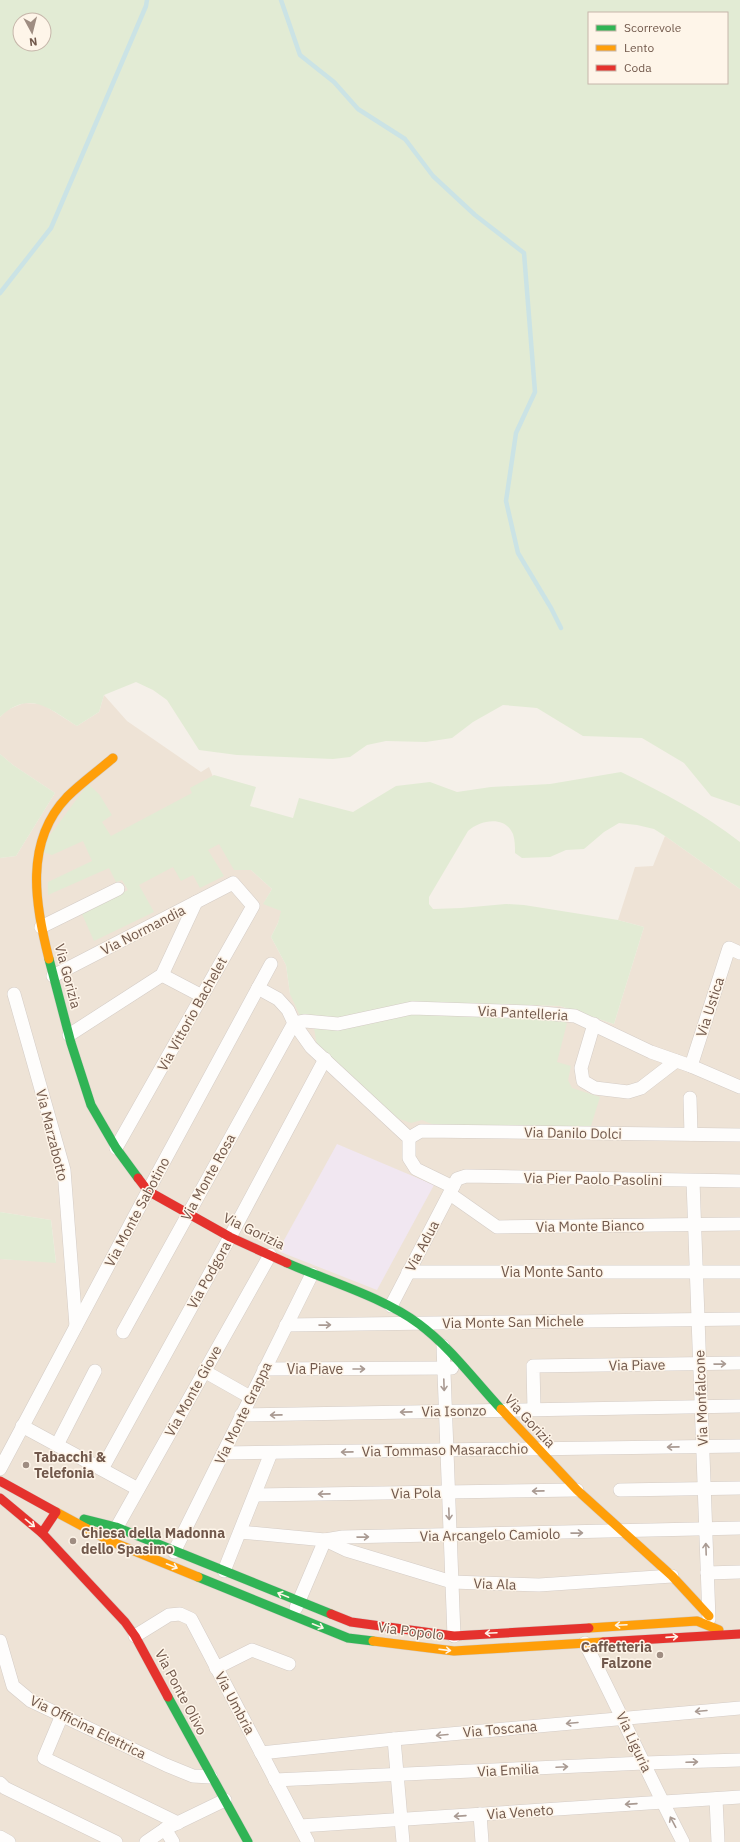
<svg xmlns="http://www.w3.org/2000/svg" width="740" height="1842" viewBox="0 0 740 1842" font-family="'IBM Plex Sans',sans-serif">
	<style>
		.residential { fill: #eee3d6 }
		.education { fill: #f1e7f1 }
		.green { fill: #e2ebd4; fill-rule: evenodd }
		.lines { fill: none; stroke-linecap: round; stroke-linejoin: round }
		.stream { stroke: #cbe3e5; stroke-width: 4.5 }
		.street-casing { stroke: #d4ccc6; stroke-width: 14 }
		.fast-casing { stroke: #d4ccc6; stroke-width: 10 }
		.slow-casing { stroke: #d4ccc6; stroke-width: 10 }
		.jam-casing { stroke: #d4ccc6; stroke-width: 10 }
		.street { stroke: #fefdfc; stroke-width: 13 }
		.fast { stroke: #30b455; stroke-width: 9 }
		.slow { stroke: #ff9f0a; stroke-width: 9 }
		.jam { stroke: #e5322d; stroke-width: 9 }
		.oneway { stroke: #a99a92 }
		.oneway2 { stroke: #fef5e9 }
		.poi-dot { fill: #9f8d82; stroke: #fef5e9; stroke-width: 1.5 }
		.labels { text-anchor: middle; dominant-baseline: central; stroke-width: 3; stroke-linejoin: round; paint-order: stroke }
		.street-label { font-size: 14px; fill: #71584b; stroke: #fef5e9 }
		.poi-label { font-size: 14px; font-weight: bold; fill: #71584b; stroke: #fef5e9; text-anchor: start }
	</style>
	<rect width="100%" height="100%" fill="#f5f0e9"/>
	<polygon class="residential" points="104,695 127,721 201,772 209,767 251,870 272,889 264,903 282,911 278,923 271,937 286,965 290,994 413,1002 560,1006 614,1024 644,927 618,920 635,867 653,866 665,836 740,889 740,1842 0,1842 0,1259 56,1262 51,1220 0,1212 0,858 16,856 55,793 13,765 0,754 0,717 7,710 24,703 42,704 77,726 99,712"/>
	<polygon class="education" points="337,1144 434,1185 377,1290 278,1251"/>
	<g class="green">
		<path d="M0,0h740v806l-29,-10 -27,-33 -42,-25 -59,-2 -46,-28 -34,-3 -30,17 -21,16 -26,4 -40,-1 -19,4 -17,12 -17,2 -96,-4 -38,-5 -32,-50 -14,-10 -17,-8 -32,13 -5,17 -22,14c-28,-17 -47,-37 -77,-9zM589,13h138v70h-138zM20,20h24v24h-24z"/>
		<polygon points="0,754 13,765 55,793 16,856 0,858"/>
		<path d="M621,772c41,20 83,42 119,70v47l-75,-53 -11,-7 -17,-4 -18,-2 -15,9 -20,17 -18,1 -16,7 -28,1 -7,-5c0,-6 0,-13 -2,-19 -8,-19 -33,-14 -45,-3l-39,66v7l4,5 28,-1 45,-4 18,1 94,15 26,7 -30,97 -54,-18 -147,-4 -78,16 -35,-2 -10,-22 -4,-29 -15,-28 7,-14 3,-12 -18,-7 9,-15 -21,-19h-17l-15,-26 -11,6 16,26 -24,12 -7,-13 -12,6 -8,-14 -34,18 15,27 -60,29 -12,-27 46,-24 -6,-10 -6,2 -7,-14 -61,27v-13l44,-21 -9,-20 -31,14 -9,-3 4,-13 41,-55 11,10 13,21 -10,7 9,14 81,-43 -2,-5 24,-13 42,12 -6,19 43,12 6,-20 54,14 43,-26 34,-4 27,10 34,-5 59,-3z"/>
		<polygon points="415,1012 561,1020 567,1023 557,1062 571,1066 568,1080 572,1088 600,1097 590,1129 439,1127 422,1120 411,1123 397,1118 317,1046 314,1028"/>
		<polygon points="0,1212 51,1220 56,1263 0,1259"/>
	</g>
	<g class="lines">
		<g class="stream">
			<polyline points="281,0 300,55 334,82 358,109 405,139 433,176 475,215 524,253 535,392 516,433 506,501 518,553 551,608 561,628"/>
			<polyline points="0,293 51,228 146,6 147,0"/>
		</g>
		<defs>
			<g id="street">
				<polyline points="41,927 118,889"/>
				<polyline points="162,975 202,996"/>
				<polyline points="53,976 233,883 253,906 116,1148"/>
				<polyline points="258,988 278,999 288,1010 294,1023 311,1047 409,1138 409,1158 416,1169 453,1187"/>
				<polyline points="14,994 64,1170 76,1326"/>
				<polyline points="594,1024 581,1068 583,1081 595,1088 628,1092 641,1088 676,1061"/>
				<polyline points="69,1035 162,975 196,902"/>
				<polyline points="691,1066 729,948 740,953"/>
				<polyline points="690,1098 691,1134"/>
				<polyline points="409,1138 421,1131 740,1135"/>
				<polyline points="693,1181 709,1619"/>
				<polyline points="450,1194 497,1227 740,1224"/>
				<polyline points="408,1272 740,1272"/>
				<polyline points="391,1306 457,1179 466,1176 740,1181"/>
				<polyline points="286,1325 740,1319"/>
				<polyline points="123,1332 294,1023 305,1021 338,1024 412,1008 531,1012 575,1016 651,1052 691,1066 740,1087"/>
				<polyline points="443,1346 454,1636"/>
				<polyline points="264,1369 452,1368"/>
				<polyline points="204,1371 250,1397"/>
				<polyline points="534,1409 533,1366 740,1363"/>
				<polyline points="241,1415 740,1406"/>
				<polyline points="22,1426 138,1489"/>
				<polyline points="57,1445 95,1371"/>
				<polyline points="223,1453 740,1446"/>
				<polyline points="0,1469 148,1191 271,964"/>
				<polyline points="102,1469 230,1237 325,1059"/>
				<polyline points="620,1490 740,1488"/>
				<polyline points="255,1495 577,1490"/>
				<polyline points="240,1532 325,1540 343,1537 740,1528"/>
				<polyline points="113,1534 270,1255"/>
				<polyline points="325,1540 346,1550 452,1582 539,1585 672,1576"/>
				<polyline points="174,1552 312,1274"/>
				<polyline points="224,1571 271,1453"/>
				<polyline points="707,1573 740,1572"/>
				<polyline points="296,1608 325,1540"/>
				<polyline points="135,1636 169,1615 180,1614 191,1619 308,1842"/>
				<polyline points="0,1641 13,1686 31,1701 166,1765 193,1776 211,1777"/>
				<path d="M585,1643c34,66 64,134 98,199"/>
				<polyline points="216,1668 252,1650 289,1664"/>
				<polyline points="62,1715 44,1758 178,1823"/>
				<polyline points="394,1739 403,1842"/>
				<polyline points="261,1753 394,1739 740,1708"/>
				<polyline points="275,1780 644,1763 740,1760"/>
				<polyline points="0,1783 5,1788 116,1842"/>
				<polyline points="716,1799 718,1842"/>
				<polyline points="480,1814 482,1842"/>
				<polyline points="300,1826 740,1797"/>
				<polyline points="165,1829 173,1842"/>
				<polyline points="0,1837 9,1842"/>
				<polyline points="146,1842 165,1829 225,1800"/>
			</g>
			<g id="fast">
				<polyline points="49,959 71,1043 91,1105 116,1148 138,1178"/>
				<path d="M287,1263c41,18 96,34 132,61 31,23 56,57 82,85"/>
				<polyline points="84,1519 116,1527 331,1614"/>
				<polyline points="198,1577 348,1638 373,1641"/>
				<polyline points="168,1697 248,1842"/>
			</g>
			<g id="slow">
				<path d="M49,959c-14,-54 -25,-117 18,-162 14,-14 31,-26 46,-39"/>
				<polyline points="501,1409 577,1490 672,1576 709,1616"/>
				<polyline points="56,1512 110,1541 198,1577"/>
				<polyline points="589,1628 697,1621 719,1630"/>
				<polyline points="373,1641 454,1651 603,1642"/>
			</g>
			<g id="jam">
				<polyline points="138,1178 148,1191 230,1237 287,1263"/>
				<polyline points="0,1481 56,1512 42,1533 0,1498"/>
				<polyline points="42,1533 125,1622 135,1636 168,1697"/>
				<polyline points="331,1614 351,1622 454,1636 589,1628"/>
				<polyline points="603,1642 740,1634"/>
			</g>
		</defs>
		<use href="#street" class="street-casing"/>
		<use href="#fast" class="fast-casing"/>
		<use href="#slow" class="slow-casing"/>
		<use href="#jam" class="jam-casing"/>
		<use href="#street" class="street"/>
		<use href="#fast" class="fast"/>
		<use href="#slow" class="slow"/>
		<use href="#jam" class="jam"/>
	</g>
	<defs><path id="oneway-shaft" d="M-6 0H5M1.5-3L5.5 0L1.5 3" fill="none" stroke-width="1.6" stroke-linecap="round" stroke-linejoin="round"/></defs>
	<g class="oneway">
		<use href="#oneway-shaft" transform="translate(325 1325) rotate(-1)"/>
		<use href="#oneway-shaft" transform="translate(720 1364) rotate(-1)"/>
		<use href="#oneway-shaft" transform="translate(359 1369)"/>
		<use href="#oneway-shaft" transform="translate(444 1385) rotate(88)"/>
		<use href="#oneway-shaft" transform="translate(406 1412) rotate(179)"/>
		<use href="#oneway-shaft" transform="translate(276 1415) rotate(179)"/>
		<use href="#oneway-shaft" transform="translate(673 1447) rotate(179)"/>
		<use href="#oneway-shaft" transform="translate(347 1452) rotate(179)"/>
		<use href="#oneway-shaft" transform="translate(538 1491) rotate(179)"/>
		<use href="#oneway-shaft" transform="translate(324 1494) rotate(179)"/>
		<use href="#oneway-shaft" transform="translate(449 1514) rotate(88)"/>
		<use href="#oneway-shaft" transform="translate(577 1533) rotate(-1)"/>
		<use href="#oneway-shaft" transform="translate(363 1537) rotate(-1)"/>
		<use href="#oneway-shaft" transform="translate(706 1549) rotate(-92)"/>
		<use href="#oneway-shaft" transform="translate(701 1711) rotate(175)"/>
		<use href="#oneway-shaft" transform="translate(572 1723) rotate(175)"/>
		<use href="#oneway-shaft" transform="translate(442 1735) rotate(175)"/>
		<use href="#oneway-shaft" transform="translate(692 1762) rotate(-2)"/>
		<use href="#oneway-shaft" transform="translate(562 1767) rotate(-3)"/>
		<use href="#oneway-shaft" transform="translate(631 1804) rotate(176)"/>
		<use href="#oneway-shaft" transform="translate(460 1816) rotate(176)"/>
		<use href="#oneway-shaft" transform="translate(673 1822) rotate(-118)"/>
	</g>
	<g class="oneway2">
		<use href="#oneway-shaft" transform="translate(30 1523) rotate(39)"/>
		<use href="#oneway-shaft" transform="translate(172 1566) rotate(22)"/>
		<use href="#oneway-shaft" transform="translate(283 1595) rotate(-158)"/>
		<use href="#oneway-shaft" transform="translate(621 1625) rotate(177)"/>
		<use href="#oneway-shaft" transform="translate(318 1626) rotate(22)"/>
		<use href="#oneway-shaft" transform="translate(491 1633) rotate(177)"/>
		<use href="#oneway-shaft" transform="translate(672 1637) rotate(-4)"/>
		<use href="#oneway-shaft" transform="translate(445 1650) rotate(7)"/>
	</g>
	<g class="poi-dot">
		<circle cx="26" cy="1465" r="4"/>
		<circle cx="73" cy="1541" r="4"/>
		<circle cx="660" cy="1655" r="4"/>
	</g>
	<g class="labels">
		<g class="street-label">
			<text transform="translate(143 930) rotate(-27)">Via Normandia</text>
			<text transform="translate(68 976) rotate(75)">Via Gorizia</text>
			<text transform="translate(710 1007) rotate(-72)">Via Ustica</text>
			<text transform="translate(523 1013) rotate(3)">Via Pantelleria</text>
			<text transform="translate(192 1014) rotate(-61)">Via Vittorio Bachelet</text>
			<text transform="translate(573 1133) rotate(1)">Via Danilo Dolci</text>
			<text transform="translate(52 1135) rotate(76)">Via Marzabotto</text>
			<text transform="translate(208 1177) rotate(-61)">Via Monte Rosa</text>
			<text transform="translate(593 1179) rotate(1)">Via Pier Paolo Pasolini</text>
			<text transform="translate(137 1212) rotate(-62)">Via Monte Sabotino</text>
			<text transform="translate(590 1226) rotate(-1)">Via Monte Bianco</text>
			<text transform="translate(254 1231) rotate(26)">Via Gorizia</text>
			<text transform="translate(422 1246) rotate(-62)">Via Adua</text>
			<text x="552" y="1272">Via Monte Santo</text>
			<text transform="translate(209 1275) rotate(-61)">Via Podgora</text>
			<text transform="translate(513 1322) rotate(-1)">Via Monte San Michele</text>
			<text transform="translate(637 1365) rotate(-1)">Via Piave</text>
			<text x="315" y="1369">Via Piave</text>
			<text transform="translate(193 1391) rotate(-61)">Via Monte Giove</text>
			<text transform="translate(701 1398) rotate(-92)">Via Monfalcone</text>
			<text transform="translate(454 1411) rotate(-1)">Via Isonzo</text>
			<text transform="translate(243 1413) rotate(-64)">Via Monte Grappa</text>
			<text transform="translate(530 1421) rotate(47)">Via Gorizia</text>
			<text transform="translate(445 1450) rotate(-1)">Via Tommaso Masaracchio</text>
			<text transform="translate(416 1493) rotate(-1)">Via Pola</text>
			<text transform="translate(490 1535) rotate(-1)">Via Arcangelo Camiolo</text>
			<text transform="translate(495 1584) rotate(2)">Via Ala</text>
			<text transform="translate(411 1631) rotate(7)">Via Popolo</text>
			<text transform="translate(181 1692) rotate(62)">Via Ponte Olivo</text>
			<text transform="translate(235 1703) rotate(62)">Via Umbria</text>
			<text transform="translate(88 1727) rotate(26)">Via Officina Elettrica</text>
			<text transform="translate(500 1729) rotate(-5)">Via Toscana</text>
			<text transform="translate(634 1742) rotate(65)">Via Liguria</text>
			<text transform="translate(508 1770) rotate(-3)">Via Emilia</text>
			<text transform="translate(520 1812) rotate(-4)">Via Veneto</text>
		</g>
		<g class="poi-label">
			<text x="34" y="1457">Tabacchi &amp;<tspan x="34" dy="16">Telefonia</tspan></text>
			<text x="81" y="1533">Chiesa della Madonna<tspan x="81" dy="16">dello Spasimo</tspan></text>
			<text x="652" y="1647" text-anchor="end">Caffetteria<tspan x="652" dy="16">Falzone</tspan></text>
		</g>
	</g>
	<rect x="588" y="12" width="140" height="72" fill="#fef5e9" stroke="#c6b6aa"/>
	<rect x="596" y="25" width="20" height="6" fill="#30b455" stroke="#c6b6aa"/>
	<text x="624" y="32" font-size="12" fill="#71584b">Scorrevole</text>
	<rect x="596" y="45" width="20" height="6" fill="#ff9f0a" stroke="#c6b6aa"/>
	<text x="624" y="52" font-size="12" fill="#71584b">Lento</text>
	<rect x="596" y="65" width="20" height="6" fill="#e5322d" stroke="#c6b6aa"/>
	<text x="624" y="72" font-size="12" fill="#71584b">Coda</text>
	<g transform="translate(32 32) rotate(173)"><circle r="19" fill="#fef5e9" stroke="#c6b6aa"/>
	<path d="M0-3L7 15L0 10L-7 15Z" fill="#9f8d82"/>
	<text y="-6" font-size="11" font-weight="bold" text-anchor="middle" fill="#71584b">N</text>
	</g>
</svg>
